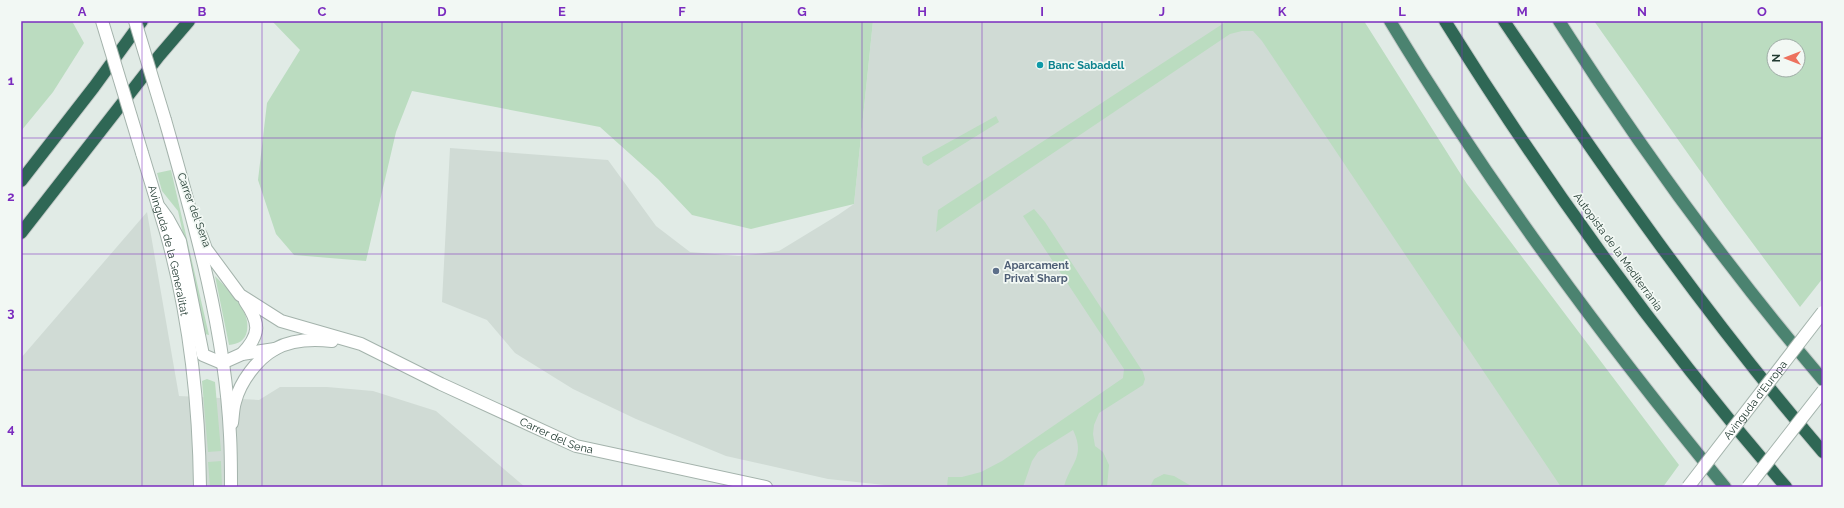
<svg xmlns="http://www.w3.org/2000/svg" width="1844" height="508" viewBox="0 0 1844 508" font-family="Raleway,sans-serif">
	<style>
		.built { fill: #d0dbd5 }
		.green { fill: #bbdcc0; fill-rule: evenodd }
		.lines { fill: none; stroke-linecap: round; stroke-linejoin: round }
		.minor-casing { stroke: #a4b3ac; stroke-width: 14 }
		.tertiary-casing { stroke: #a4b3ac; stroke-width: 14 }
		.trunk-casing { stroke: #c1c8c6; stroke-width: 14 }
		.motorway-casing { stroke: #c1c8c6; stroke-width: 14 }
		.minor { stroke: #fff; stroke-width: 12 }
		.tertiary { stroke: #fff; stroke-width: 12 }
		.trunk { stroke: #4b8370; stroke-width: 12 }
		.motorway { stroke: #2f6755; stroke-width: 12 }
		.tertiary-bridge-casing { stroke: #a4b3ac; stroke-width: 14; stroke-linecap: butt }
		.tertiary-bridge { stroke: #fff; stroke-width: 12 }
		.grid { fill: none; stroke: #7b2cbf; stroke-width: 1; stroke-opacity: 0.55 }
		.culture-dot { fill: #0f9aa8; stroke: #f2f8f4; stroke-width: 1.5 }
		.service-dot { fill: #5c6f8a; stroke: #f2f8f4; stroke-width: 1.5 }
		.labels { text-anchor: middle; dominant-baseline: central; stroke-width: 3.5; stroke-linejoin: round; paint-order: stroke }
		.culture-label { font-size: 11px; font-weight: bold; fill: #0d838f; stroke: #f2f8f4; text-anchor: start }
		.street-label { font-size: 11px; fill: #223b32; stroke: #f2f8f4 }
		.service-label { font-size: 11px; font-weight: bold; fill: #4e5e75; stroke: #f2f8f4; text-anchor: start }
		.neatline { fill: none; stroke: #7b2cbf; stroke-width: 1.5 }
		.grid-label { font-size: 13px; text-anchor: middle; font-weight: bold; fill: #7b2cbf }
	</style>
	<rect width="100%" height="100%" fill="#e1ebe6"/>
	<g class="built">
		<polygon points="873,21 1289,21 1363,161 1388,202 1533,423 1561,461 1594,487 903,487 828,479 726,456 636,419 573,389 515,353 487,320 442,302 450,148 608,160 656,226 690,252 739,256 779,251 838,215 854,204"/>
		<polygon points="147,212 179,396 259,400 280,387 327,387 373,391 436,411 525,487 21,487 21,358"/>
	</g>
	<g class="green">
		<polygon points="21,21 72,21 84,43 53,92 21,131"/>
		<polygon points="272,21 873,21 854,204 751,229 692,215 658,179 600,127 412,91 396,132 366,261 294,255 276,234 258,180 267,103 300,50"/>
		<polygon points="1227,21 1364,21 1467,184 1679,465 1663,487 1561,487 1262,41 1253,31 1242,31 1230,34 936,232 938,210"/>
		<path d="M1594,21h229v257l-23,29 -75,-101zM1774,46h24v24h-24z"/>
		<polygon points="996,116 999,122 928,166 923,163 922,157"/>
		<polygon points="171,170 209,335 205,334 178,211 162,191 157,173"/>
		<path d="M1034,209l11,13 98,150 2,7 -2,6 -44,28 -5,12 -1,9 2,12 8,6 6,13 -2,22h-43c6,-24 22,-30 9,-57l-35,22 -6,9 -9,26h-76l1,-10h14l19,-5 21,-11 121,-83 1,-9 -101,-153z"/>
		<path d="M215,276c14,15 36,34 32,55 -2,10 -9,13 -18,14z"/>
		<polygon points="207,379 215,382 221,451 208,452 202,381"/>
		<polygon points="221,461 222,487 210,487 208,462"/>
		<polygon points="1164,474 1174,476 1193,487 1150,487 1154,479"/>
	</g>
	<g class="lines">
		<defs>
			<g id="minor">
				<polyline points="160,208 168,219 180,241 203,355 222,363 242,354 275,349"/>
				<path id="s1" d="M201,235l5,14 34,46 41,26 80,23 80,40 135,62 190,41"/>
				<path d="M242,354c19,-20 18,-31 3,-53"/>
				<path d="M232,423c1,-7 1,-15 3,-21 5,-20 22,-43 40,-53 16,-9 39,-10 57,-8"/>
			</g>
			<g id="tertiary">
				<path d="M165,120c29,102 60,208 65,315 1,17 1,35 1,52"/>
				<path id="s2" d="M142,153c8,27 16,53 24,79 23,82 33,170 34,255"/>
			</g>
			<g id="trunk">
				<path d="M1390,21c99,164 213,318 335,466"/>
				<path d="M1559,21c80,125 168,246 264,359"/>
			</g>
			<g id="motorway">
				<path d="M1445,21c101,162 216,321 341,466"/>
				<path d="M1504,21c100,148 202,295 319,431"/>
				<polyline points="21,181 94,87 142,21"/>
				<polyline points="21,233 159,56 189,21"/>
			</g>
		</defs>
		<use href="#minor" class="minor-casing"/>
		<use href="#tertiary" class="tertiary-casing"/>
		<use href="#trunk" class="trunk-casing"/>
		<use href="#motorway" class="motorway-casing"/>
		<use href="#minor" class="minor"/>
		<use href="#tertiary" class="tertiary"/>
		<use href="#trunk" class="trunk"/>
		<use href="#motorway" class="motorway"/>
		<defs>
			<g id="tertiary-bridge">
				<polyline points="102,21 142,153"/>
				<polyline points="135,21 165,120"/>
				<path id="s3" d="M1688,487l135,-175"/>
				<polyline points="1748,487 1823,391"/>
			</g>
		</defs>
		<use href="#tertiary-bridge" class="tertiary-bridge-casing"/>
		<use href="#tertiary-bridge" class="tertiary-bridge"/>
	</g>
	<path class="grid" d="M142,21v466M262,21v466M382,21v466M502,21v466M622,21v466M742,21v466M862,21v466M982,21v466M1102,21v466M1222,21v466M1342,21v466M1462,21v466M1582,21v466M1702,21v466M21,138h1802M21,254h1802M21,370h1802"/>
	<circle class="culture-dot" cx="1040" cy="65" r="4"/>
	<circle class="service-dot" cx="996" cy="271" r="4"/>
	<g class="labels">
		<g class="culture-label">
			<text x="1048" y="65">Banc Sabadell</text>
		</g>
		<g class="street-label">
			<text transform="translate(194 210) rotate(70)">Carrer del Sena</text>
			<text stroke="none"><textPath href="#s2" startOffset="101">Avinguda de la Generalitat</textPath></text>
			<text transform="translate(1618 252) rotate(54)">Autopista de la Mediterrània</text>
			<text stroke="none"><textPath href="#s3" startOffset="110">Avinguda d'Europa</textPath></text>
			<text stroke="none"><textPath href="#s1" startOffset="420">Carrer del Sena</textPath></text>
		</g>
		<g class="service-label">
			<text x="1004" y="265">Aparcament<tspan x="1004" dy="13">Privat Sharp</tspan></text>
		</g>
	</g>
	<rect width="1844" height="508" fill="none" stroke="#f2f8f4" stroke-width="44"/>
	<g transform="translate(1786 58) rotate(270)"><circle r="19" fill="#f2f8f4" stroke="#9faca6"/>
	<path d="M0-3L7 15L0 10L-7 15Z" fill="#ed725e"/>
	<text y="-6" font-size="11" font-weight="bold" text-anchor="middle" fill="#223b32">N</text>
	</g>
	<rect x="22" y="22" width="1800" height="464" class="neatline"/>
	<g class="grid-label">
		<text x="82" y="16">A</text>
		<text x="202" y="16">B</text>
		<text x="322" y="16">C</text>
		<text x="442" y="16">D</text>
		<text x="562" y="16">E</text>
		<text x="682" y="16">F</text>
		<text x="802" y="16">G</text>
		<text x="922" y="16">H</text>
		<text x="1042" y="16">I</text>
		<text x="1162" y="16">J</text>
		<text x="1282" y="16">K</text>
		<text x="1402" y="16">L</text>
		<text x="1522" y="16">M</text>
		<text x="1642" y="16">N</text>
		<text x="1762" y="16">O</text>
		<text x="11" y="85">1</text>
		<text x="11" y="201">2</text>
		<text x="11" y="317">3</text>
		<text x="11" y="433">4</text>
	</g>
</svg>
